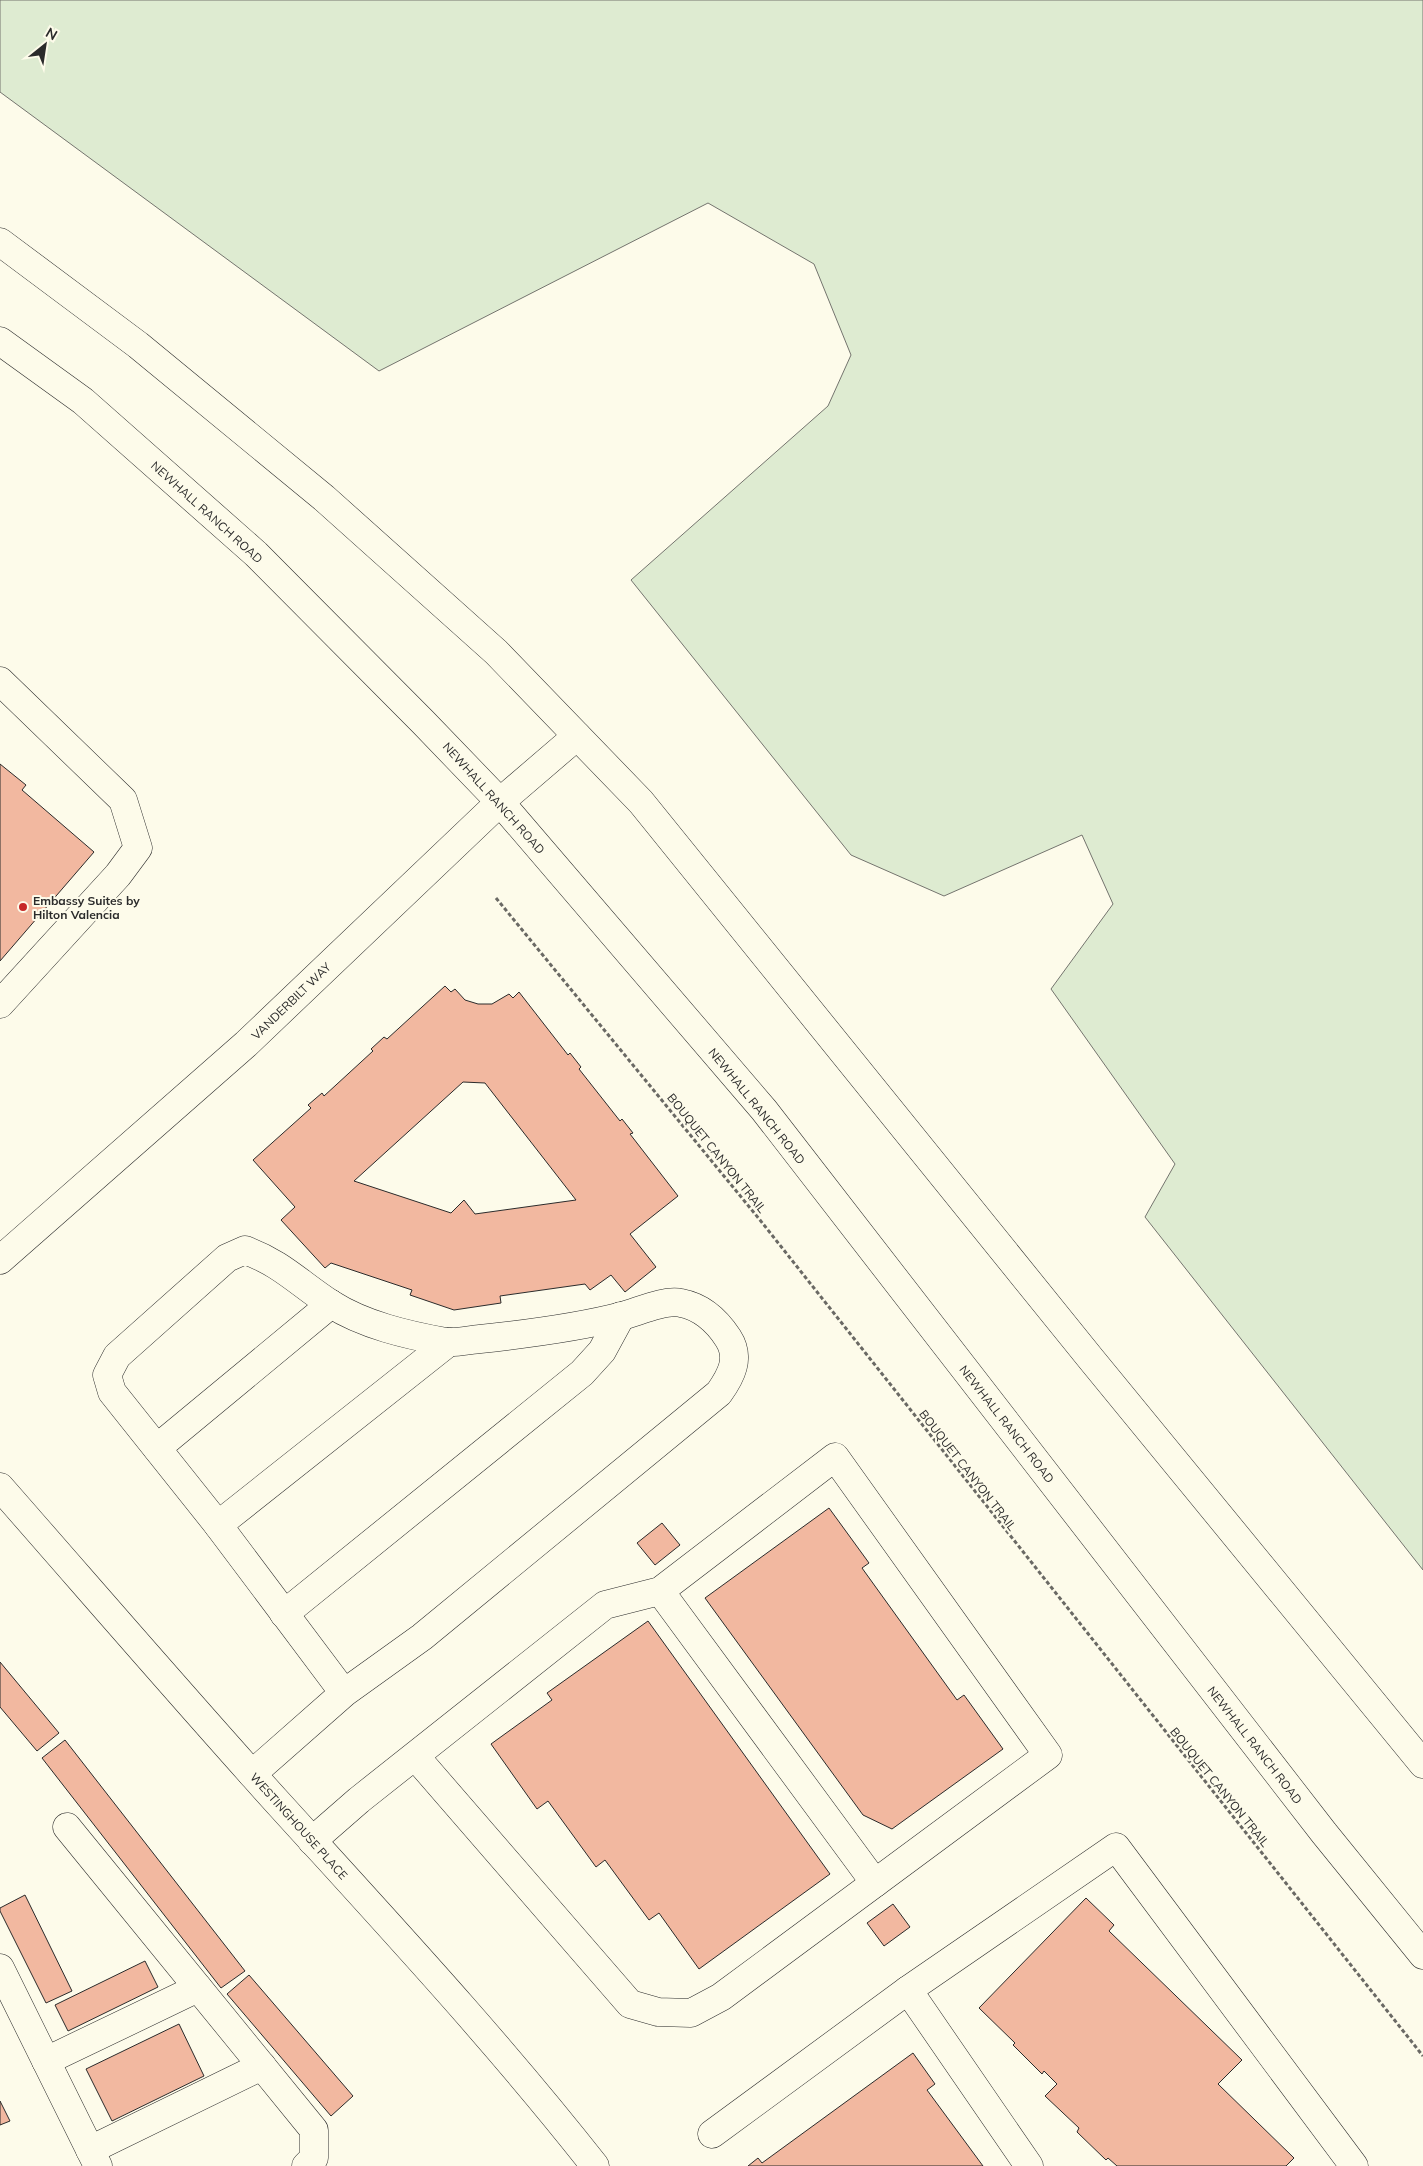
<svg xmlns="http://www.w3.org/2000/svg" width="1423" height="2166" viewBox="0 0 1423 2166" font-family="Mulish,sans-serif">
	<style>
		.green { fill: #deebd1; stroke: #74746e }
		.building { fill: #f2b8a0; stroke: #2b2b2b; fill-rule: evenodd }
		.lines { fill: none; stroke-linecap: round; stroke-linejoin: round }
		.minor-casing { stroke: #2b2b2b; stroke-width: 29 }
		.major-casing { stroke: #2b2b2b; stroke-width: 29 }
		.path { stroke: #6a6964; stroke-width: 3; stroke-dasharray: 4 2.5; stroke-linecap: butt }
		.minor { stroke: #fdfbea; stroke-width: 28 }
		.major { stroke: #fdfbea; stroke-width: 28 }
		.poi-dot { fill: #c62828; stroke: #fdfbea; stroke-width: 2 }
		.labels { text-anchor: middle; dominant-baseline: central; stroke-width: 4; stroke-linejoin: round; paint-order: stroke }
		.street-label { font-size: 12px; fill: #2b2b2b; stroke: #fdfbea }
		.poi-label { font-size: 12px; font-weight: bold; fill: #2b2b2b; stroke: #fdfbea; text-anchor: start }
	</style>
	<rect width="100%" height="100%" fill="#fdfbea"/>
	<polygon class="green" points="0,0 1423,0 1423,1570 1145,1217 1175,1164 1051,989 1113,904 1082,835 944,896 851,855 631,580 828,406 851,355 814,264 708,203 379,371 0,92"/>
	<g class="building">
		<polygon points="0,764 26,785 22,790 94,852 0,961"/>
		<path d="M445,986l6,6 4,-3 10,11 13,4h14l17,-10 4,4 6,-6 49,63 2,-2 11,14 -2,2 41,52 2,-2 11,14 -3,1 48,62 -48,38 26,33 -31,25 -14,-17 -21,15 -5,-6 -85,12 1,7 -47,7 -44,-15 2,-5 -81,-27 -6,5 -44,-48 14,-13 -42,-47 58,-52 -3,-3 14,-12 2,3 49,-45 -2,-2 13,-12 3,2zM463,1082l22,1 91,117 -101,14 -11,-14 -13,13 -97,-32z"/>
		<polygon points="829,1508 869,1563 862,1568 957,1700 964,1695 1003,1749 892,1829 863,1815 705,1598"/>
		<polygon points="662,1523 680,1545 655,1565 637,1543"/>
		<polygon points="648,1621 830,1874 699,1969 659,1913 649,1920 605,1860 596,1867 548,1801 537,1809 491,1744 552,1700 547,1693"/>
		<polygon points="0,1662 59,1733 37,1751 0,1707"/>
		<polygon points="65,1740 245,1971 221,1988 42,1758"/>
		<polygon points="25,1895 72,1991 46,2003 0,1911 0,1908"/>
		<polygon points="1086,1898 1114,1925 1109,1931 1242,2060 1218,2084 1294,2158 1286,2166 1117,2166 1108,2158 1106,2160 1077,2132 1079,2128 1045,2096 1057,2084 1044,2071 1042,2074 1013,2045 1015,2043 979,2008"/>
		<polygon points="893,1904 910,1927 884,1946 867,1923"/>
		<polygon points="145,1961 158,1987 68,2031 55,2005"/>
		<polygon points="249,1975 353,2096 331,2116 227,1994"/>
		<polygon points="179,2024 204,2076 112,2121 86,2069"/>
		<polygon points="913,2053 935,2084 927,2090 983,2166 748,2166 758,2158 762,2163"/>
		<polygon points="0,2101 10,2121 0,2125"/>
	</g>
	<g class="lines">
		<defs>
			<g id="minor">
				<polyline points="0,681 123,800 138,848 118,875 0,1004"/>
				<polyline points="0,1260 246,1044 500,802 577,736"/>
				<polyline points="157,1448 331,1304"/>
				<path d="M0,1487c93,106 185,213 279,317 108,119 217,236 316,362"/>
				<polyline points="218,1525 449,1342"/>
				<polyline points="660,1591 875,1883"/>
				<polyline points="284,1614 582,1373 602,1351 621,1316"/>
				<path d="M252,1774l92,-81 78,-56 297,-244c12,-17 22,-35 9,-55 -11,-17 -26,-31 -47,-35 -16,-4 -43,9 -59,13 -46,12 -95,18 -142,23 -11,1 -24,4 -34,3 -39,-7 -82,-17 -115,-38 -31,-20 -50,-41 -86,-54l-18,8 -110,98 -10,19 5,17 106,133 126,168"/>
				<polyline points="67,1827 314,2130 314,2158 306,2166"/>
				<polyline points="312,1841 359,1800 605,1605 660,1591 835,1457 1048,1755 721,1997 691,2013 658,2012 630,2004 415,1756"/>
				<polyline points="0,1968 98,2166"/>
				<polyline points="46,2061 198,1988"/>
				<polyline points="712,2134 908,1990"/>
				<polyline points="90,2150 262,2066"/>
				<polyline points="1029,2166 908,1990 1116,1847 1354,2166"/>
			</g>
			<g id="major">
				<polyline points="0,242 138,345 324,498 496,652 641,802 1091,1359 1423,1764"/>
				<polyline points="0,341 83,401 256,554 423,722 500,802 764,1110 1324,1833 1423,1955"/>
			</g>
		</defs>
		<use href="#minor" class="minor-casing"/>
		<use href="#major" class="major-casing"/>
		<polyline class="path" points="496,898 760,1220 1423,2056"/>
		<use href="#minor" class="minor"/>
		<use href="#major" class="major"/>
	</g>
	<circle class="poi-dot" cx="23" cy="907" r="5"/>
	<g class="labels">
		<g class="street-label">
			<text transform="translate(207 512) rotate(42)">NEWHALL RANCH ROAD</text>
			<text transform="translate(494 798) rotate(48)">NEWHALL RANCH ROAD</text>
			<text transform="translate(291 1001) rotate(-44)">VANDERBILT WAY</text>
			<text transform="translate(757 1106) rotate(51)">NEWHALL RANCH ROAD</text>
			<text transform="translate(717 1153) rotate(51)">BOUQUET CANYON TRAIL</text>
			<text transform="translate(1007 1424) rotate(52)">NEWHALL RANCH ROAD</text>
			<text transform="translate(968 1470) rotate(52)">BOUQUET CANYON TRAIL</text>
			<text transform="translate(1255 1745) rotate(52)">NEWHALL RANCH ROAD</text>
			<text transform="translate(1220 1787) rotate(51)">BOUQUET CANYON TRAIL</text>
			<text transform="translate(299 1826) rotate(48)">WESTINGHOUSE PLACE</text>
		</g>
		<g class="poi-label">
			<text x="33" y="900">Embassy Suites by<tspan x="33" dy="14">Hilton Valencia</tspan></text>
		</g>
	</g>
	<g transform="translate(45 45) rotate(30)" stroke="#fdfbea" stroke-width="4" paint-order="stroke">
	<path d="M0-4L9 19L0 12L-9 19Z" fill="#2b2b2b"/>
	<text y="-8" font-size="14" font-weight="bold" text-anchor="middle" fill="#2b2b2b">N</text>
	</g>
</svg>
